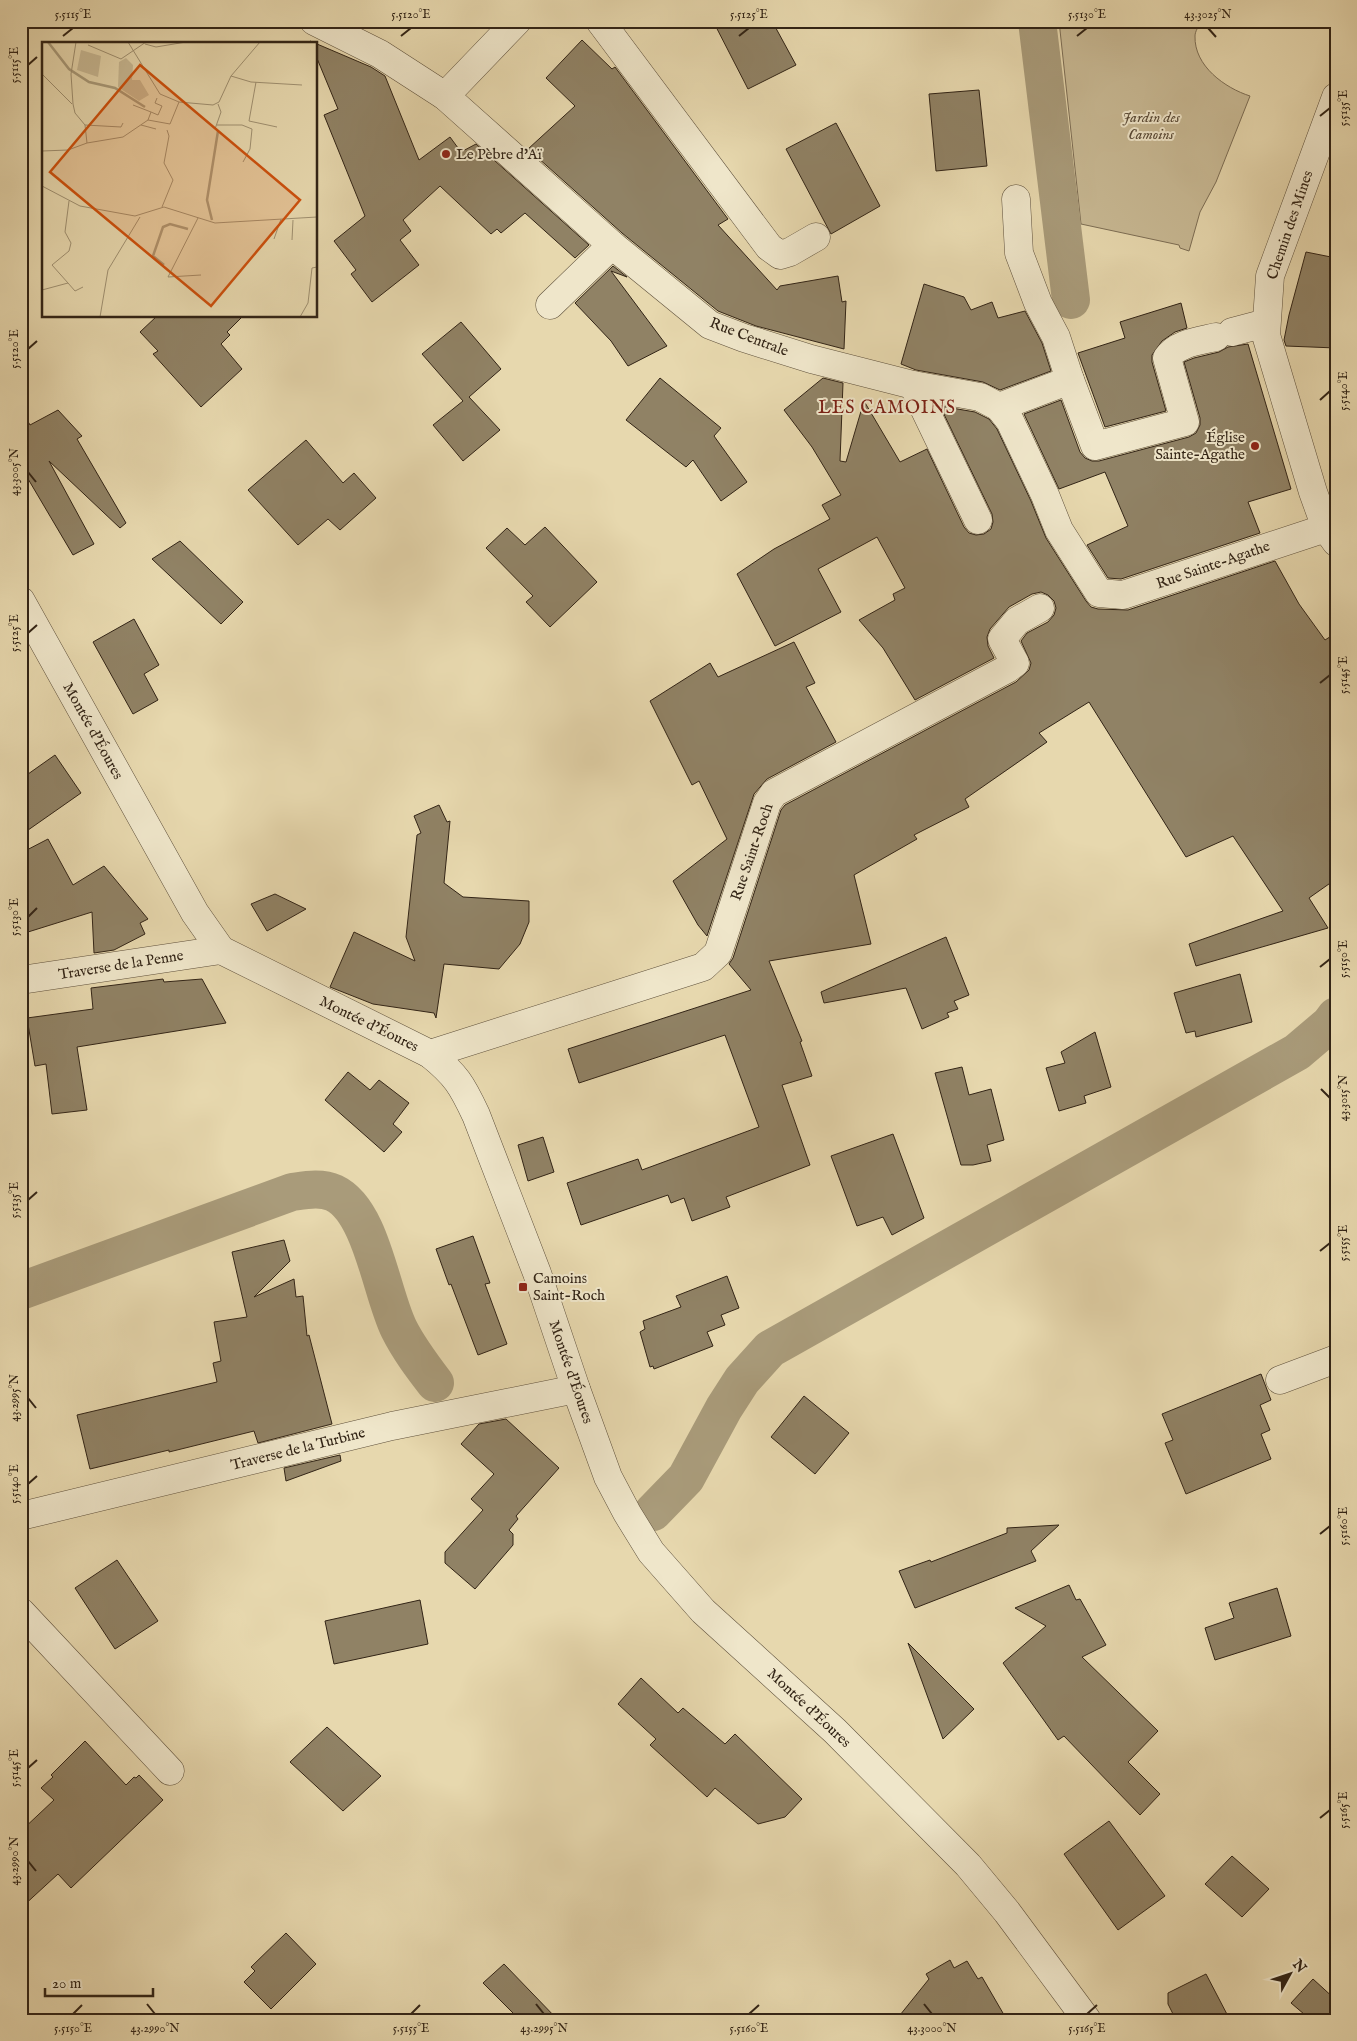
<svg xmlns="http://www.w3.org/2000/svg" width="1357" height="2041" viewBox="0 0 1357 2041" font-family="'IM FELL English',serif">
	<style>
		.green { fill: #c8b994; stroke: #7d6e55 }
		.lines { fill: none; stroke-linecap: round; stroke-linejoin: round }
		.canal { stroke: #a99b7a; stroke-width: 38 }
		.building { fill: #908265; stroke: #322416 }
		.minor-casing { stroke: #5f513c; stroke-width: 29 }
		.minor { stroke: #efe6ca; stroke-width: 28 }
		.ticks { fill: none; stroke: #322416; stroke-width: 2 }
		.poi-dot { fill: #8f2418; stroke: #efe6ca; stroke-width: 2 }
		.labels { text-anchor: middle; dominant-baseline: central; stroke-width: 4; stroke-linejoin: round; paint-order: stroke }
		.park-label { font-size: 15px; font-style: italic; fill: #584936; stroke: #efe6ca }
		.poi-label { font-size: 15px; fill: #322416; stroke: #efe6ca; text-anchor: start }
		.street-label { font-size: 15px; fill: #322416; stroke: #efe6ca }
		.quarter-label { font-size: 18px; letter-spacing: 1px; fill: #7a1f14; stroke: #efe6ca }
		.inset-river { fill: none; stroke: #a99b7a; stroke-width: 2.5 }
		.inset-road { fill: none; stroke: #9f9071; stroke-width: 1 }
		.view { fill: #cd510e; fill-opacity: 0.15; stroke: #cd510e; stroke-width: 2.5 }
		.inset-edge { fill: none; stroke: #322416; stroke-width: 2.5 }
		.neatline { fill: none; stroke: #322416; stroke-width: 2 }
		.ticks-label { font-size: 12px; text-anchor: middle; fill: #322416 }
	</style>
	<rect width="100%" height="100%" fill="#e7d8ae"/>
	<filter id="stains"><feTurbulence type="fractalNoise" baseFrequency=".004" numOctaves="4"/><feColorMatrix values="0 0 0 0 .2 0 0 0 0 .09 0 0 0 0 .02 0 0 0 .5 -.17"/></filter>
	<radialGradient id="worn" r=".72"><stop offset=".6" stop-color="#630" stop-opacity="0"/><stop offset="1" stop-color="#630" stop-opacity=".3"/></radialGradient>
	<path class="green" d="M1059,21h142c-2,5 -6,10 -6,15 -1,30 30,52 55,60l-34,86 -16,30 -11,39 -9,-3 -1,-3 -98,-21z"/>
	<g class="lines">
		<g class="canal">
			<polyline points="1037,21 1071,300"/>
			<path d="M21,1291l271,-99c14,-2 29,-5 42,1 38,18 47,100 65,136 10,20 23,37 36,54"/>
			<polyline points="653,1512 686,1478 724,1408 742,1380 770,1349 1297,1052 1330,1024 1336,1016"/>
		</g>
	</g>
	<g class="building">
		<polygon points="713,21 772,21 796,65 748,89"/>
		<polygon points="582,40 612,69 615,67 728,219 718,225 777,290 780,286 838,276 842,302 846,301 844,349 756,326 718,311 622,233 528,149 575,106 546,78"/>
		<polygon points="310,41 371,67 385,76 419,160 450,137 461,152 476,144 589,245 575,258 525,213 501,233 497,229 491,234 440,186 403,220 411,231 400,240 419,265 372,302 351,274 356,270 334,241 365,216 324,115 338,109 316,56 316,44 311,44"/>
		<polygon points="979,90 987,166 936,171 929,94"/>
		<polygon points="836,123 880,206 831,234 786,149"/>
		<polygon points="1306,252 1336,258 1336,348 1286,346 1284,340 1289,315"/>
		<polygon points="613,266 627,277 611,271 667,346 628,366 611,341 575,303"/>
		<polygon points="924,284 964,297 971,310 992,302 998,318 1025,311 1042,343 1051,371 1000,390 983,382 916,370 901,364"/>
		<polygon points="1181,303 1187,328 1175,332 1162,341 1152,355 1152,362 1166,411 1105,427 1078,353 1125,338 1120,322"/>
		<polygon points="157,316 243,316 227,332 230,335 221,344 242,369 201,407 153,354 158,351 140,332"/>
		<polygon points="461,322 501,369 469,397 500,430 463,461 433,425 463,401 422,354"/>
		<polygon points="1248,344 1291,489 1248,502 1260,533 1121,579 1108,578 1087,545 1128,526 1105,472 1059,489 1024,414 1061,400 1080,452 1085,458 1092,461 1099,461 1189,437 1196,433 1200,425 1200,418 1184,362 1194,358 1219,352 1228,347"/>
		<polygon points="660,378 721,428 714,436 747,482 721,501 693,460 686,467 626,420"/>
		<polygon points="823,378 843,383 840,461 846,462 864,401 900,462 927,449 964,527 969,533 976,535 984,534 991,529 993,522 992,514 940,406 975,412 989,419 997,429 1031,501 1046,538 1086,601 1091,607 1098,609 1128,610 1275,561 1299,604 1325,640 1336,633 1336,879 1309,898 1328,928 1196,966 1189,944 1283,911 1233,836 1186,857 1089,702 1039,733 1047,742 965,799 969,807 914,835 917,839 854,875 871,944 769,961 802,1041 800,1042 812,1076 782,1085 810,1165 726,1197 730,1207 692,1221 684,1198 671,1203 668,1195 581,1225 567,1183 638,1159 642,1170 759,1127 725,1035 579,1083 568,1049 751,990 729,964 733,958 781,810 785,805 1016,682 1029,670 1031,663 1021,641 1027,633 1048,622 1054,615 1056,608 1054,601 1048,595 1041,592 1032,594 1009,607 990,629 987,637 988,646 994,658 915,700 883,648 859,620 895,600 893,594 905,588 877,537 818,569 841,612 775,646 737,574 774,549 830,519 822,505 841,495 812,447 784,410"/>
		<polygon points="21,409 30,425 58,410 82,436 77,439 126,523 120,528 49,461 94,544 73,555 21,467"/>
		<polygon points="306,440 343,483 354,473 376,498 340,530 328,519 298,545 248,490"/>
		<polygon points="545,527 597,582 550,627 526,602 533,596 486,548 507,528 525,545"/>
		<polygon points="180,541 243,602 221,624 152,559"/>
		<polygon points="134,619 159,665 144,674 158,700 133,714 93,642"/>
		<polygon points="794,642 815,683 806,687 836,742 767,779 754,794 707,936 698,925 673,881 727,839 699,781 692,785 650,701 710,663 718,677"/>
		<polygon points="55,755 81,793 21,835 21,779"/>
		<polygon points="439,805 447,822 450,821 444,883 463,897 529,901 529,922 520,944 499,969 444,964 436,1018 434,1013 373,1004 330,987 354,932 415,961 406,937 417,835 421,833 414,816"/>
		<polygon points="48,839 73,885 104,866 148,919 140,923 145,934 114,950 94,953 92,912 28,932 21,919 21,853"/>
		<polygon points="275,894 306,909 267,931 251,904"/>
		<polygon points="946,937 969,995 954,1001 958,1009 947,1013 949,1017 922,1029 906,988 824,1003 821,992"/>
		<polygon points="1240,974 1252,1022 1196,1037 1195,1031 1186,1033 1174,993"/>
		<polygon points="163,979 164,982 202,979 226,1023 77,1047 87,1110 52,1114 46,1064 35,1066 27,1018 93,1009 91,988"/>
		<polygon points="1095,1032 1111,1087 1084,1096 1086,1103 1059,1111 1046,1068 1065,1063 1061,1052"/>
		<polygon points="962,1067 969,1095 991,1089 1004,1140 987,1145 991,1161 973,1165 961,1165 935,1073"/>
		<polygon points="348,1072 370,1090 379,1080 409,1103 393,1124 402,1132 384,1152 325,1100"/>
		<polygon points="893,1134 924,1218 892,1235 883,1217 857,1226 831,1156"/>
		<polygon points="543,1137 554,1172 528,1181 518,1145"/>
		<polygon points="473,1236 490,1283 485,1284 507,1344 478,1355 451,1284 449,1285 436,1249"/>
		<polygon points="284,1240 290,1261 254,1297 294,1279 296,1297 303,1296 307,1336 309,1335 332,1424 258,1443 254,1431 169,1452 169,1450 90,1469 77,1415 217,1382 213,1363 221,1361 214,1322 247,1317 232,1252"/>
		<polygon points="727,1276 739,1308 721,1315 725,1325 707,1332 713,1346 654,1369 653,1366 650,1367 640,1332 645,1329 643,1321 681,1307 676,1296"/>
		<polygon points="1261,1374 1271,1400 1260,1405 1270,1430 1261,1434 1271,1459 1186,1494 1165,1443 1173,1440 1162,1414"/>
		<polygon points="804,1396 849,1433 815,1474 771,1437"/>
		<polygon points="506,1419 559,1468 516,1516 518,1519 509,1530 513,1534 513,1545 475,1589 445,1563 445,1552 483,1510 471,1499 494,1474 461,1444 479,1424"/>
		<polygon points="340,1455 341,1461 286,1481 284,1468"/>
		<polygon points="1059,1525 1031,1551 1036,1561 915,1608 899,1571 930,1560 931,1562 1007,1533 1007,1528"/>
		<polygon points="117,1560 158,1621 115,1649 75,1588"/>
		<polygon points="1069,1585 1076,1600 1080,1599 1106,1645 1082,1657 1158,1731 1128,1762 1160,1794 1140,1815 1064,1736 1058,1740 1003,1663 1046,1626 1015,1608"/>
		<polygon points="1277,1588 1291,1636 1215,1660 1205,1628 1234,1618 1229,1603"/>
		<polygon points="420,1600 428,1644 334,1664 325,1621"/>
		<polygon points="908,1643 974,1709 943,1739"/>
		<polygon points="641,1678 678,1713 683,1708 725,1744 735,1734 802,1799 785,1817 758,1824 715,1788 707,1797 650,1745 656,1739 618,1704"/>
		<polygon points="327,1727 381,1776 343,1811 290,1762"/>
		<polygon points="85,1741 126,1785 134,1777 136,1778 139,1775 163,1800 71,1888 58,1874 21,1908 21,1831 54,1800 41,1788 53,1777 51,1775"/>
		<polygon points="1109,1821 1165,1896 1118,1930 1064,1854"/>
		<polygon points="1232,1856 1269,1889 1242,1917 1205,1884"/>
		<polygon points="286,1933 316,1964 271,2009 244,1982 255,1971 251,1967"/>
		<polygon points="950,1960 954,1968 967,1961 978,1979 982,1977 1007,2020 896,2020 929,1979 926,1974"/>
		<polygon points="504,1964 558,2020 520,2020 483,1983"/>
		<polygon points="1206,1974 1230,2020 1176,2020 1168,2004 1168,1993"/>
		<polygon points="1313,1979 1336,2000 1336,2020 1311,2020 1291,2003"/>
	</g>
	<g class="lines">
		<defs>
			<g id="minor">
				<polyline points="314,21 380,54 445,96 612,245 710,325 744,338 811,359 913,385 980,397 999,407 1010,421 1045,495 1059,530 1099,593 1123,595 1326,528"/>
				<polyline points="600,21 769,247 780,255 790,252 816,237"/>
				<polyline points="445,96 517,21"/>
				<polyline points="1336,97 1270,276 1266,335 1313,492 1326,528 1336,542"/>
				<polyline points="1016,199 1019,253 1038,303 1056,337 1070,380"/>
				<polyline points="550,305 612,245"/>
				<polyline points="1232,332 1266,323"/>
				<polyline points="913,385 978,520"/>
				<path d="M999,407l71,-27 25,66 90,-24 -18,-64c10,-15 32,-17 49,-21"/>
				<path d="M21,601l174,312 26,37 209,104c26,21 32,31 46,61l61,158 39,116 32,88 19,36 24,39 52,59 132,120 133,134 39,47 80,108"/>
				<polyline points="21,980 221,950"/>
				<polyline points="430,1054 703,967 718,953 767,803 774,793 1007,669 1015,663 1002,639 1017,621 1040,608"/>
				<polyline points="1280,1380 1336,1359"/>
				<polyline points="21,1516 392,1426 576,1389"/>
				<polyline points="21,1612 170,1771"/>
			</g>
		</defs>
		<use href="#minor" class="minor-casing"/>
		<use href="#minor" class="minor"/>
	</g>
	<path class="ticks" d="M1208,28l8,9M63,36l10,-8M401,36l10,-8M739,36l10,-8M1077,36l10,-8M28,65l9,-8M1320,116l10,-8M28,349l9,-8M1320,400l10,-9M28,472l8,10M28,633l9,-8M1320,683l10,-8M28,917l9,-9M1320,967l10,-8M1321,1089l9,9M28,1200l9,-8M1320,1251l10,-8M28,1398l8,10M28,1484l9,-8M1320,1534l10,-8M28,1768l9,-8M1320,1818l10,-8M28,1861l8,10M147,2004l8,10M536,2004l8,10M924,2004l8,10M73,2014l9,-9M411,2014l9,-9M749,2014l10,-9M1087,2014l10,-9"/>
	<g class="poi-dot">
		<circle cx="446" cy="154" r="5"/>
		<circle cx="1255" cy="446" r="5"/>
		<rect x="518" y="1282" width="10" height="10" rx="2.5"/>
	</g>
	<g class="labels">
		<g class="park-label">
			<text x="1151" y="117">Jardin des<tspan x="1151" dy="17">Camoins</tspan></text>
		</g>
		<g class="poi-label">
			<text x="456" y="154">Le Pèbre d'Aï</text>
			<text x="1245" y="437" text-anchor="end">Église<tspan x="1245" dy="17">Sainte-Agathe</tspan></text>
			<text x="533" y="1278">Camoins<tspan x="533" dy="17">Saint-Roch</tspan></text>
		</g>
		<g class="street-label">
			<text transform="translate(1290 225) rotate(-71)">Chemin des Mines</text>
			<text transform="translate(749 337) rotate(21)">Rue Centrale</text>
			<text transform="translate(1213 565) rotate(-19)">Rue Sainte-Agathe</text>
			<text transform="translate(93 731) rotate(61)">Montée d'Éoures</text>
			<text transform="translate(752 852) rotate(-71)">Rue Saint-Roch</text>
			<text transform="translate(121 965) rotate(-9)">Traverse de la Penne</text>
			<text transform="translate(369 1024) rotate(26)">Montée d'Éoures</text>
			<text transform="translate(571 1372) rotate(71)">Montée d'Éoures</text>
			<text transform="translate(298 1449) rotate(-14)">Traverse de la Turbine</text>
			<text transform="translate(809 1708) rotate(43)">Montée d'Éoures</text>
		</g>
		<g class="quarter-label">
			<text x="887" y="408">LES CAMOINS</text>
		</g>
	</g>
	<g transform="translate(42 42)">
		<rect width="275" height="275" fill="#e7d8ae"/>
		<path d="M39,8l20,6 -3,21 -21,-7zM84,16l7,7 -1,15h8l9,15 -10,6 -21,-14 1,-25z" fill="#c8b994"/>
		<path class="inset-river" d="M6,0l21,27 20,13 26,6 30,19M170,178l-5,-20 11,-69M122,223l-11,-9 10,-29 7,-3 18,5"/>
		<path class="inset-road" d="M34,0l-5,32 2,30 2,9 10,12 2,18M86,0l32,52 19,8 34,3 6,-3 12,-26 29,-34M103,2l11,3 30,-5M46,3l33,14 25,-17M0,32l30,30M189,34l20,6 51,3M214,40l-7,39 28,6M91,63l18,7M106,78l3,-8 7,3 4,-9 -7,-3 2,-5M43,83l36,2 2,-4M99,83l15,4M175,83h25l10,4 -2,20 -7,13M173,87l6,-17 -3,-8M0,109l26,-1 19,-7 36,-6 25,-17 22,4 9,-22M0,144l38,20 55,10 29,-9 51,16 102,-6M120,165l11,-27 -9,-17 5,-27 -2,-6M156,176l-30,59 33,-2M232,197l7,-20M250,198l1,-20M26,241l-16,-18 17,-14 2,-8 -6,-11 4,-31M0,248l26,-7 7,8 8,-4M58,275l8,-47 32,-53M258,275l8,-14 4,-35 5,-1"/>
		<path class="view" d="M98,23l160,135 -89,106 -161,-134z"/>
		<rect width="275" height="275" class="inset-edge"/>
	</g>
	<rect width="1357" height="2041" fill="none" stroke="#e7d8ae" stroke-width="55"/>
	<g transform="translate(1290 1974) rotate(50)" stroke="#efe6ca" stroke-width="4" paint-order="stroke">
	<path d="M0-4L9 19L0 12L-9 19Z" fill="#322416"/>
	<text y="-8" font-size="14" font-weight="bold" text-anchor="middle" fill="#322416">N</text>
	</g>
	<path d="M45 1988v8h108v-8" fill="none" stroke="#322416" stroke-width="2.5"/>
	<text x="52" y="1988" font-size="15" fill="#322416" stroke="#efe6ca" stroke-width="4" paint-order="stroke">20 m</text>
	<rect x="28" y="28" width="1302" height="1986" class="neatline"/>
	<g class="ticks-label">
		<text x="73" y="18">5.5115°E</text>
		<text x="411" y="18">5.5120°E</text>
		<text x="749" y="18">5.5125°E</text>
		<text x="1087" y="18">5.5130°E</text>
		<text x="1208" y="18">43.3025°N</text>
		<text transform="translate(14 65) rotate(-90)" y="4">5.5115°E</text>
		<text transform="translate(1343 108) rotate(-90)" y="4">5.5135°E</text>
		<text transform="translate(14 349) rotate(-90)" y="4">5.5120°E</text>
		<text transform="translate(1343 391) rotate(-90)" y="4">5.5140°E</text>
		<text transform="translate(14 472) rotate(-90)" y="4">43.3005°N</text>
		<text transform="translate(14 633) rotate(-90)" y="4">5.5125°E</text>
		<text transform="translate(1343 675) rotate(-90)" y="4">5.5145°E</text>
		<text transform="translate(14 917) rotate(-90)" y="4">5.5130°E</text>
		<text transform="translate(1343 959) rotate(-90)" y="4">5.5150°E</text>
		<text transform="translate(1343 1098) rotate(-90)" y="4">43.3015°N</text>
		<text transform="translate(14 1200) rotate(-90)" y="4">5.5135°E</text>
		<text transform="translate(1343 1243) rotate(-90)" y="4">5.5155°E</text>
		<text transform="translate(14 1398) rotate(-90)" y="4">43.2995°N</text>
		<text transform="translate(14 1484) rotate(-90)" y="4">5.5140°E</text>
		<text transform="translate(1343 1526) rotate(-90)" y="4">5.5160°E</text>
		<text transform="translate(14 1768) rotate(-90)" y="4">5.5145°E</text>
		<text transform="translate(1343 1810) rotate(-90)" y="4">5.5165°E</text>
		<text transform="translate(14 1861) rotate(-90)" y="4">43.2990°N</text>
		<text x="73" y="2032">5.5150°E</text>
		<text x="155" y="2032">43.2990°N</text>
		<text x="411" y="2032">5.5155°E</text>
		<text x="544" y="2032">43.2995°N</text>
		<text x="749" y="2032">5.5160°E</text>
		<text x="932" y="2032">43.3000°N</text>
		<text x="1087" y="2032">5.5165°E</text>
	</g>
	<rect width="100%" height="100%" filter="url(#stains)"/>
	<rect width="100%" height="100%" fill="url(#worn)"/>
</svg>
